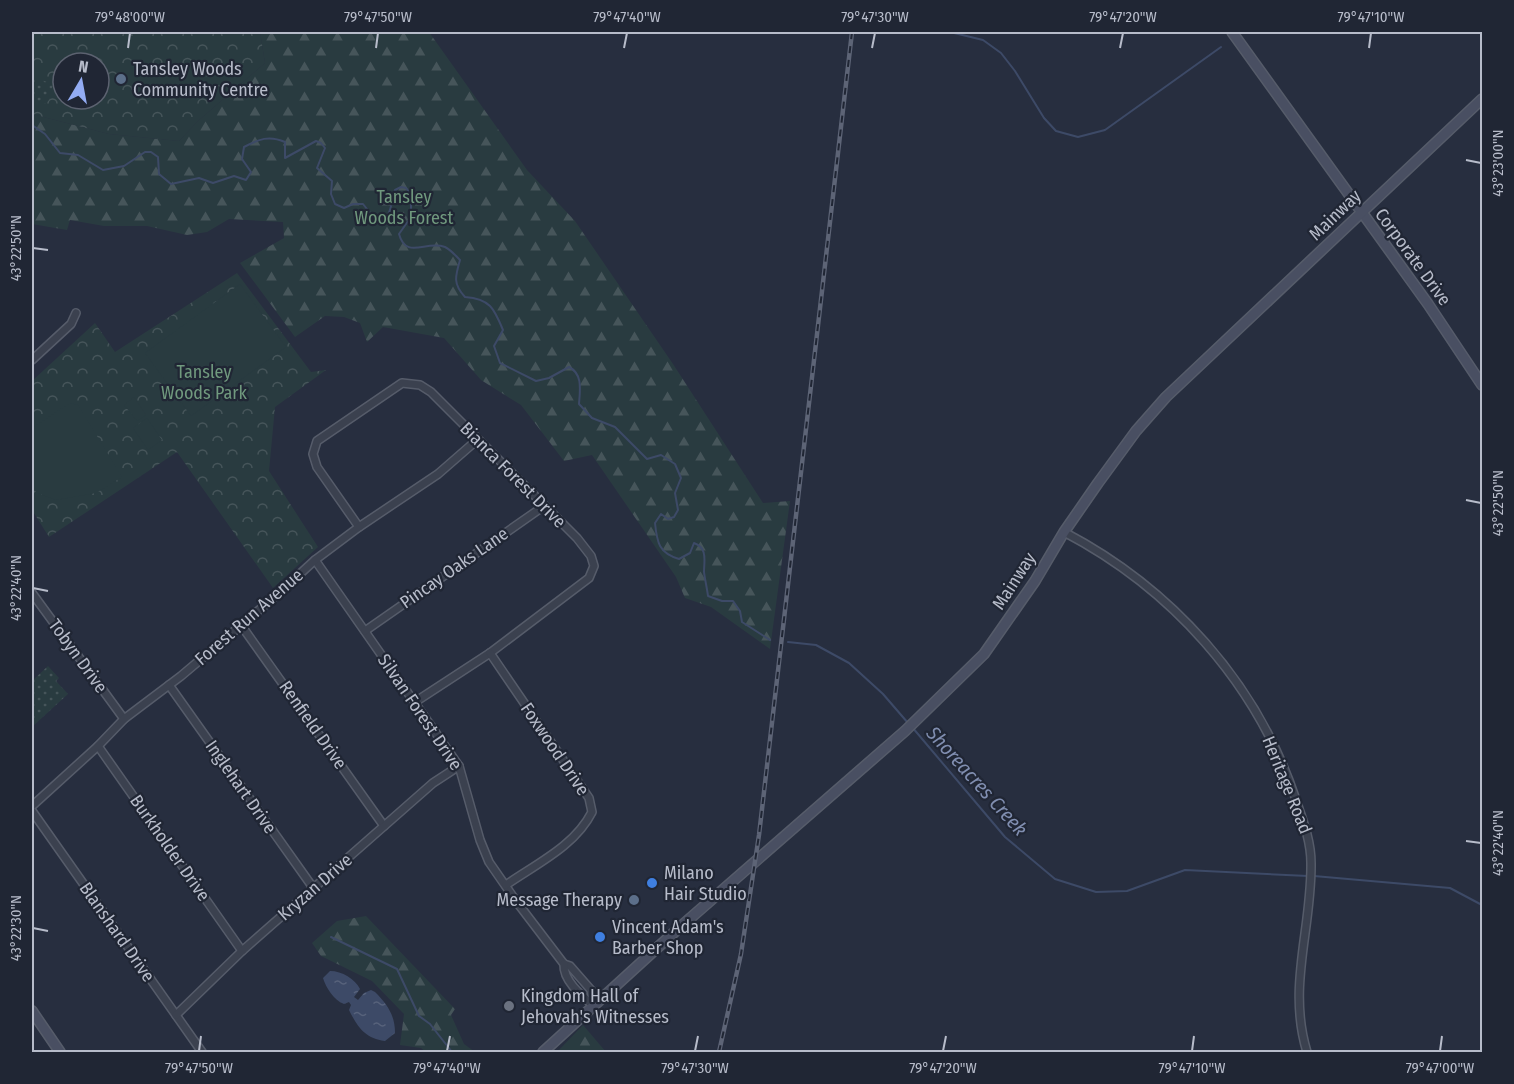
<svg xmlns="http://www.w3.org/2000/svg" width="1514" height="1084" viewBox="0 0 1514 1084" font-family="'Fira Sans Condensed',sans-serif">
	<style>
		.forest { fill: url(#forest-firs) }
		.park { fill: url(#park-crowns); fill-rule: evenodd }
		.garden { fill: url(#garden-dots) }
		.pitch { fill: #293b40 }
		.water { fill: url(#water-ripples) }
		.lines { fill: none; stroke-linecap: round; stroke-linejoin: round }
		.stream { stroke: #3d4a67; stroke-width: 2 }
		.street-casing { stroke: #565c6a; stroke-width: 10 }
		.secondary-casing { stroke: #565c6a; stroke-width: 12 }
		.street { stroke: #3b414f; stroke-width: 7 }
		.secondary { stroke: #494f62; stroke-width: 9 }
		.rail-casing { stroke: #5d6476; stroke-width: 4.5 }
		.rail { stroke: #202634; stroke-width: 2; stroke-dasharray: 7; stroke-linecap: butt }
		.ticks { fill: none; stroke: #b7bcca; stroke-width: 2 }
		.service-dot { fill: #5c6f8a; stroke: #202634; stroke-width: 2 }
		.shop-dot { fill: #3f7fe0; stroke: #202634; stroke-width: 2 }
		.worship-dot { fill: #6b7280; stroke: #202634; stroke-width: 2 }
		.labels { text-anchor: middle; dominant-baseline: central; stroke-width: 4.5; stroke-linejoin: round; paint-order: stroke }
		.poi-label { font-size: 18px; fill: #b7bcca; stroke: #202634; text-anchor: start }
		.park-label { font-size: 18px; fill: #70997e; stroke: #202634 }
		.street-label { font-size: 18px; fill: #b7bcca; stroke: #202634 }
		.water-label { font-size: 20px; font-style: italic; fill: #808eb0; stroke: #202634 }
		.neatline { fill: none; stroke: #b7bcca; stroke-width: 2 }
		.ticks-label { font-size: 15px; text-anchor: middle; fill: #b7bcca }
	</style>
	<defs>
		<pattern id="forest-firs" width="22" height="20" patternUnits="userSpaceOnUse" patternTransform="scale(1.5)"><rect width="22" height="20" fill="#293b40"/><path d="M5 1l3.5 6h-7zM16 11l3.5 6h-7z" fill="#46555a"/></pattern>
		<pattern id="park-crowns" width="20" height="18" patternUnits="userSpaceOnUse" patternTransform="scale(1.5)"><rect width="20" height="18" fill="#293b40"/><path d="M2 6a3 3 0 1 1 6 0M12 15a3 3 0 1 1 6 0" fill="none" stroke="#46555a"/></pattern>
		<pattern id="garden-dots" width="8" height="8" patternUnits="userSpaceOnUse" patternTransform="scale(1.5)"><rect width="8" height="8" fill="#293b40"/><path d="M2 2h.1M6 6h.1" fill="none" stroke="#46555a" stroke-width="1.8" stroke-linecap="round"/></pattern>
		<pattern id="water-ripples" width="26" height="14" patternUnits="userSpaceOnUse" patternTransform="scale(1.5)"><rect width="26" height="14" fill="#3d4a67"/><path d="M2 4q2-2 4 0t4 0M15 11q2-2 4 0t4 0" fill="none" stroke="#57627b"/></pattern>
	</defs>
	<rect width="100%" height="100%" fill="#272e3f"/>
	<g class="forest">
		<polygon points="260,32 429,32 527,170 575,221 673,364 763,503 790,501 770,649 711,607 685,598 676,577 592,455 564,461 521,405 481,380 444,338 383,327 367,342 360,323 344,317 325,316 295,337 240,263 284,238 283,222 229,219 207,232 187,235 147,226 104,226 70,220 67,230 32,224 32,114 109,134 179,141 198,121 265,63"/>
		<polygon points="366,916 455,1009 451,1015 464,1044 475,1052 426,1052 421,1048 400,1045 404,1014 372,981 321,956 312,943 337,921"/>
		<polygon points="583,1025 606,1052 557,1052"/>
	</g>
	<g class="park">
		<path d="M32,32h228l5,31 -67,58 -19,20 -70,-7 -77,-20zM63,63h36v36h-36z"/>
		<polygon points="237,273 311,372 326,370 275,407 269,471 318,547 273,588 177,452 49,537 32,510 32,381 95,323 115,352"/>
	</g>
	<g class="garden">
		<polygon points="32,71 41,80 53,84 49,100 45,104 32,99"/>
		<polygon points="48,666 59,678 56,681 68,694 32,727 32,681"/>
	</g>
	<g class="pitch">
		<polygon points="240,284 286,347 191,416 145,353"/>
		<polygon points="134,397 146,415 137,421 124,405"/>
		<polygon points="70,403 78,405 122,477 96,493 56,500 37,493 32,487 32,428"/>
		<polygon points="147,418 162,440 148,450 133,428"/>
	</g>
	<path class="water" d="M330,971c12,0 25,8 30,18l-6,8 4,3 6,-7 7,-3 4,2c12,12 20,23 20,41l-10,8c-20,-3 -27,-13 -36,-31l2,-5 -2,-3 -5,2c-10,-4 -18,-16 -21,-26z"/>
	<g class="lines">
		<g class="stream">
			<polyline points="950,32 983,40 1001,53 1015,71 1044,118 1056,131 1078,137 1105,130 1221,47"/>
			<path d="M32,125l13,9 15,19 18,2 25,15 21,-4 21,-14h6l7,5 1,17 12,10 28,-6 14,5 21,-7 12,4 5,-8 -9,-13 2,-12c15,-8 25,-12 41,-5v16l31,-17 5,2 4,5 -8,20 15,13 -1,13 4,10 9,4 9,-4h10l15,19c15,-7 12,-19 17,-33l6,-3 5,1 5,7v22l-12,17c7,26 27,6 46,13 6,3 11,9 15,13 -5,17 -7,24 5,37 25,2 29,11 38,33l-9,16 6,17 36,18 13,-3 20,-11c14,7 11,23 10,37l13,14 23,9 32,32 14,-4 14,9 6,14 -6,15 3,17 -4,7 -6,2 -7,-5 -6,9c2,20 4,30 24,36l11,-6 4,-10c14,5 10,18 10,29 1,8 3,16 4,24l14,5h11l7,10 2,11 28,18"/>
			<polyline points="788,642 816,645 849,663 883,694 908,723"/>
			<polyline points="912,727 1005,837 1055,879 1096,892 1127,891 1185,870 1308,876"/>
			<polyline points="1314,876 1450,888 1482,905"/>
			<polyline points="331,937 397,969 419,1016 430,1024 452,1052"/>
		</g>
		<defs>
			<g id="street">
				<polyline points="32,360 71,324 76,313"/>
				<polyline points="359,527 317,467 313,454 317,441 402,383 420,385 431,392 577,538 591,556 594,566 589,578 490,653 415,702"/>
				<path d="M1064,532c107,56 192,150 231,265 7,21 16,43 16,66 1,65 -24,124 -4,189"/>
				<polyline points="315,560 459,766 480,840 489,862 516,901 564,964 570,966 591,990 594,1006"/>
				<polyline points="32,593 124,719"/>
				<polyline points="241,625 384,826"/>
				<polyline points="365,631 544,506"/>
				<path d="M490,653l99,145 3,14c-17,34 -56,52 -86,73"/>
				<polyline points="169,685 314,889"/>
				<polyline points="98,746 242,951"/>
				<polyline points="32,806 98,746 124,719 181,676 278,594 315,560 359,527 438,474 477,440"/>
				<polyline points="32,811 202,1052"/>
				<path d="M564,964c-1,17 18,32 30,42"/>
				<polyline points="176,1015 242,951 433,783 459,766"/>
			</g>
			<g id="secondary">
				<polyline points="1232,32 1428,304 1482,385"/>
				<polyline points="32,1011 60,1052"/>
				<polyline points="543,1052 679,928 905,731 984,654 1035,581 1064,532 1098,483 1136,431 1166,397 1482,99"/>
			</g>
		</defs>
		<use href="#street" class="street-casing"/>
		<use href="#secondary" class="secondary-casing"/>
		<use href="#street" class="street"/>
		<use href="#secondary" class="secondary"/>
		<defs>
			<polyline id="rail" points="719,1052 741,954 759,835 852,32"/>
		</defs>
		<use href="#rail" class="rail-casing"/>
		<use href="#rail" class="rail"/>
	</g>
	<path class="ticks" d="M128,48l2,-15M376,48l2,-15M624,48l3,-15M872,48l3,-15M1120,48l3,-15M1369,48l2,-15M1466,160l15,3M33,248l15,2M1466,500l15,3M33,588l15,3M1466,841l15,2M33,928l15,3M199,1051l2,-15M447,1051l3,-15M695,1051l3,-15M943,1051l3,-15M1192,1051l2,-15M1440,1051l2,-15"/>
	<g class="service-dot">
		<circle cx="121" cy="79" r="6"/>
		<circle cx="634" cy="900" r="6"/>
	</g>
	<g class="shop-dot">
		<circle cx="652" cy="883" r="6"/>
		<circle cx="600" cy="937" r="6"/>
	</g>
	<circle class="worship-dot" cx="509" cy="1006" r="6"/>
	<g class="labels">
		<g class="poi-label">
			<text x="133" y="69">Tansley Woods<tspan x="133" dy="21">Community Centre</tspan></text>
			<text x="664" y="873">Milano<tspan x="664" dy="21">Hair Studio</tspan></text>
			<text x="622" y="900" text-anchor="end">Message Therapy</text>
			<text x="612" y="927">Vincent Adam's<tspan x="612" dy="21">Barber Shop</tspan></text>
			<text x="521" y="996">Kingdom Hall of<tspan x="521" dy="21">Jehovah's Witnesses</tspan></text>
		</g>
		<g class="park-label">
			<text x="404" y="197">Tansley<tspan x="404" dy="21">Woods Forest</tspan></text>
			<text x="204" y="372">Tansley<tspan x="204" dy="21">Woods Park</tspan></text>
		</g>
		<g class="street-label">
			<text transform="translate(1335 215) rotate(-44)">Mainway</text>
			<text transform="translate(1413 257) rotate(54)">Corporate Drive</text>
			<text transform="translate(513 475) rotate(45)">Bianca Forest Drive</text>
			<text transform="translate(454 568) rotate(-35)">Pincay Oaks Lane</text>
			<text transform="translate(1014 581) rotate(-57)">Mainway</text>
			<text transform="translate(249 617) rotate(-41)">Forest Run Avenue</text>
			<text transform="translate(78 656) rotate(54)">Tobyn Drive</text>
			<text transform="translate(420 712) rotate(56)">Silvan Forest Drive</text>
			<text transform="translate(313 725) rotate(55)">Renfield Drive</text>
			<text transform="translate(555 749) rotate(56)">Foxwood Drive</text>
			<text transform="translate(1287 785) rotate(68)">Heritage Road</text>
			<text transform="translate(241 787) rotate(55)">Inglehart Drive</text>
			<text transform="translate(170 848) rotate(55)">Burkholder Drive</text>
			<text transform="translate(315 887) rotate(-41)">Kryzan Drive</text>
			<text transform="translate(117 932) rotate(55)">Blanshard Drive</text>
		</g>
		<g class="water-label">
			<text transform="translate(977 781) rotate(48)">Shoreacres Creek</text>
		</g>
	</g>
	<rect width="1514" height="1084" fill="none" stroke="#202634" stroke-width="66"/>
	<g transform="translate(81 81) rotate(10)"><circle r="28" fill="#202634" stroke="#5c6270" stroke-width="1.5"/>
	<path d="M0-4.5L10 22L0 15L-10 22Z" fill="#93acf3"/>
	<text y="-9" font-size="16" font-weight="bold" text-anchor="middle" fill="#b7bcca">N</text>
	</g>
	<rect x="33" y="33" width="1448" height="1018" class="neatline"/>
	<g class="ticks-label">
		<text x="130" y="22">79°48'00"W</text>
		<text x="378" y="22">79°47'50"W</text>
		<text x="627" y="22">79°47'40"W</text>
		<text x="875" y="22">79°47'30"W</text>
		<text x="1123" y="22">79°47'20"W</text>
		<text x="1371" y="22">79°47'10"W</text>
		<text transform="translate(1498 163) rotate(-90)" y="5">43°23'00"N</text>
		<text transform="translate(16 248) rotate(-90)" y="5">43°22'50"N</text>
		<text transform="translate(1498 503) rotate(-90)" y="5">43°22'50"N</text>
		<text transform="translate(16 588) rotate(-90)" y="5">43°22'40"N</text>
		<text transform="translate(1498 843) rotate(-90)" y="5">43°22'40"N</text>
		<text transform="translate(16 928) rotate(-90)" y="5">43°22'30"N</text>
		<text x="199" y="1073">79°47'50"W</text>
		<text x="447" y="1073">79°47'40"W</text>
		<text x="695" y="1073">79°47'30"W</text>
		<text x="943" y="1073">79°47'20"W</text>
		<text x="1192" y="1073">79°47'10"W</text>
		<text x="1440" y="1073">79°47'00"W</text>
	</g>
</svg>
